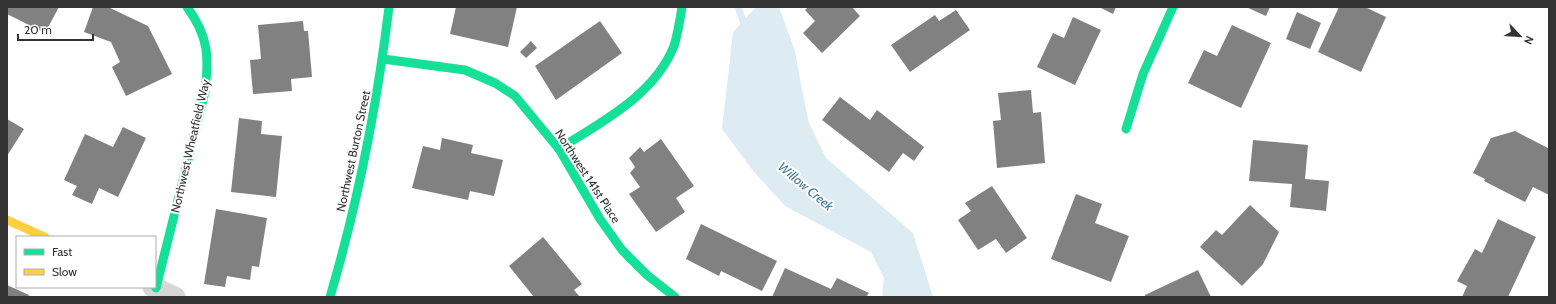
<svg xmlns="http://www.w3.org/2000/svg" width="1556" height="304" viewBox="0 0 1556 304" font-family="Cabin,sans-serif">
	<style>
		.water { fill: #ddebf3 }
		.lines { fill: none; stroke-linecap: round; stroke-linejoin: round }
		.stream { stroke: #ddebf3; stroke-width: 7 }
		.building { fill: #818181 }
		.street { stroke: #d7d7d7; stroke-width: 21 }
		.fast { stroke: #16e098; stroke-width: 9 }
		.slow { stroke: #ffcf43; stroke-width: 9 }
		.labels { text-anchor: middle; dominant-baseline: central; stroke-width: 4; stroke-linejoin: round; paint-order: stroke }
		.street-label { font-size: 12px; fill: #333; stroke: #fff }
		.water-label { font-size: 13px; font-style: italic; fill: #3f7597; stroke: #fff }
	</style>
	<rect width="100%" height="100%" fill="#fff"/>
	<polygon class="water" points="756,7 779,7 795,51 803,95 809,123 826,158 913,233 933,297 882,297 884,278 871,252 785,206 754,172 722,129 733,32"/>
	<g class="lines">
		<polyline class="stream" points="738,7 746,29"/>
	</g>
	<g class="building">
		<polygon points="7,7 59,7 45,33 7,14"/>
		<polygon points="93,7 108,7 148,26 172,74 126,96 112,67 120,62 111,42 84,32"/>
		<polygon points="456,7 517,7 508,47 450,34"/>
		<polygon points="808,7 852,7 860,16 822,53 803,33 815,21 805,10"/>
		<polygon points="1099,7 1116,7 1113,14"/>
		<polygon points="1246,7 1270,7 1266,16"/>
		<polygon points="1339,7 1365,7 1386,17 1361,72 1318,52"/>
		<polygon points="956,10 970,30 910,72 891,45 935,15 939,21"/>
		<polygon points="1297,12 1321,23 1310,49 1286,39"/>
		<polygon points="1073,17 1101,30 1075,85 1037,67 1053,33 1064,38"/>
		<polygon points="303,21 304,31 308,31 312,77 291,79 292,91 253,94 250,60 261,59 258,25"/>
		<polygon points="600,21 622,53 556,100 535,66"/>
		<polygon points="1232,25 1271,43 1241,108 1188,83 1204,50 1217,56"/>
		<polygon points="531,41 537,48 526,58 520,52"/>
		<polygon points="1031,90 1033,113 1041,112 1045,163 997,168 993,121 1001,120 998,93"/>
		<polygon points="840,97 870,120 877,110 924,147 914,161 903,153 889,172 822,120"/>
		<polygon points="239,118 262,121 261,134 282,136 276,197 231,192"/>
		<polygon points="7,119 24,129 7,156"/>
		<polygon points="123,127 146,138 118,197 99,188 92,204 72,195 77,186 64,180 85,134 113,147"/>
		<polygon points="1515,131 1548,148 1549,145 1549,195 1533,187 1525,202 1484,181 1485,179 1473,173 1491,138"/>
		<polygon points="442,138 473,145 471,153 503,160 494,196 470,191 468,200 412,188 423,146 440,150"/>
		<polygon points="661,139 694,186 676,198 685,212 656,232 629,194 640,187 630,173 635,167 629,158 640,147 644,152"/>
		<polygon points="1253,140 1308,145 1305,179 1329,181 1326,211 1290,207 1292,184 1249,181"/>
		<polygon points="992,186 1027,238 1006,253 996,239 978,250 958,220 971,211 965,203"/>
		<polygon points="1076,194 1102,204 1095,223 1129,236 1111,282 1051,259"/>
		<polygon points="1250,205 1279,232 1263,264 1242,286 1200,247 1216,230 1222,235"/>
		<polygon points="216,209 267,218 259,267 252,266 250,280 227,276 225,287 204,284"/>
		<polygon points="1498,219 1536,237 1508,297 1462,297 1467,286 1457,281 1475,249 1482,253"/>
		<polygon points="701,224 777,261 762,291 721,271 719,276 686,259"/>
		<polygon points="543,237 582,284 574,290 580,297 534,297 509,266"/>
		<polygon points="785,268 831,289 837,278 869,293 866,297 772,297"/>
		<polygon points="1198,270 1211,297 1145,297 1145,295"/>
		<polygon points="7,285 29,295 28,297 7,297"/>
	</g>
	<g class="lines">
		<polyline class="street" points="153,287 175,297"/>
		<g class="fast">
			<polyline points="383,59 465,70 495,83 515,96 559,149 600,219 622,250 647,275 675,297"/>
			<polyline points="1126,129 1143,74 1173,7"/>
			<path d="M559,149c42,-27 95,-53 115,-103 4,-13 6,-26 8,-39"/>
			<path d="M156,288l49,-196c4,-35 4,-55 -18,-85"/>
			<path d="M330,297c28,-95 47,-191 59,-290"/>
		</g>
		<polyline class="slow" points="7,220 45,237"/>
	</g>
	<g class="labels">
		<g class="street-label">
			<text transform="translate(190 146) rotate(-77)">Northwest Wheatfield Way</text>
			<text transform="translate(353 151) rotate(-78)">Northwest Burton Street</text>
			<text transform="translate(588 176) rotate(57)">Northwest 141st Place</text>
		</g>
		<g class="water-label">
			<text transform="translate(806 186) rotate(40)">Willow Creek</text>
		</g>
	</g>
	<rect width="1556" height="304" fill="none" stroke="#333333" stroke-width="16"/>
	<rect x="16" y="236" width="140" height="52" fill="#ffffff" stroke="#adadad"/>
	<rect x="24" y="249" width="20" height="6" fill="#16e098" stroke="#adadad"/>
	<text x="52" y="256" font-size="12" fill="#333333">Fast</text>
	<rect x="24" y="269" width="20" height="6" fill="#ffcf43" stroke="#adadad"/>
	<text x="52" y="276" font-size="12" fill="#333333">Slow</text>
	<g transform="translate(1520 36) rotate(115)" stroke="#ffffff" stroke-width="3" paint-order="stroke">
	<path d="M0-3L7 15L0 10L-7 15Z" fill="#333333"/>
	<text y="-6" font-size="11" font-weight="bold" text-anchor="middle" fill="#333333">N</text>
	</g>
	<path d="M18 34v6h75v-6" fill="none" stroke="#333333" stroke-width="2"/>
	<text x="24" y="34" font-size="12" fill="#333333" stroke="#ffffff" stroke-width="3" paint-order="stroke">20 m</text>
</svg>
